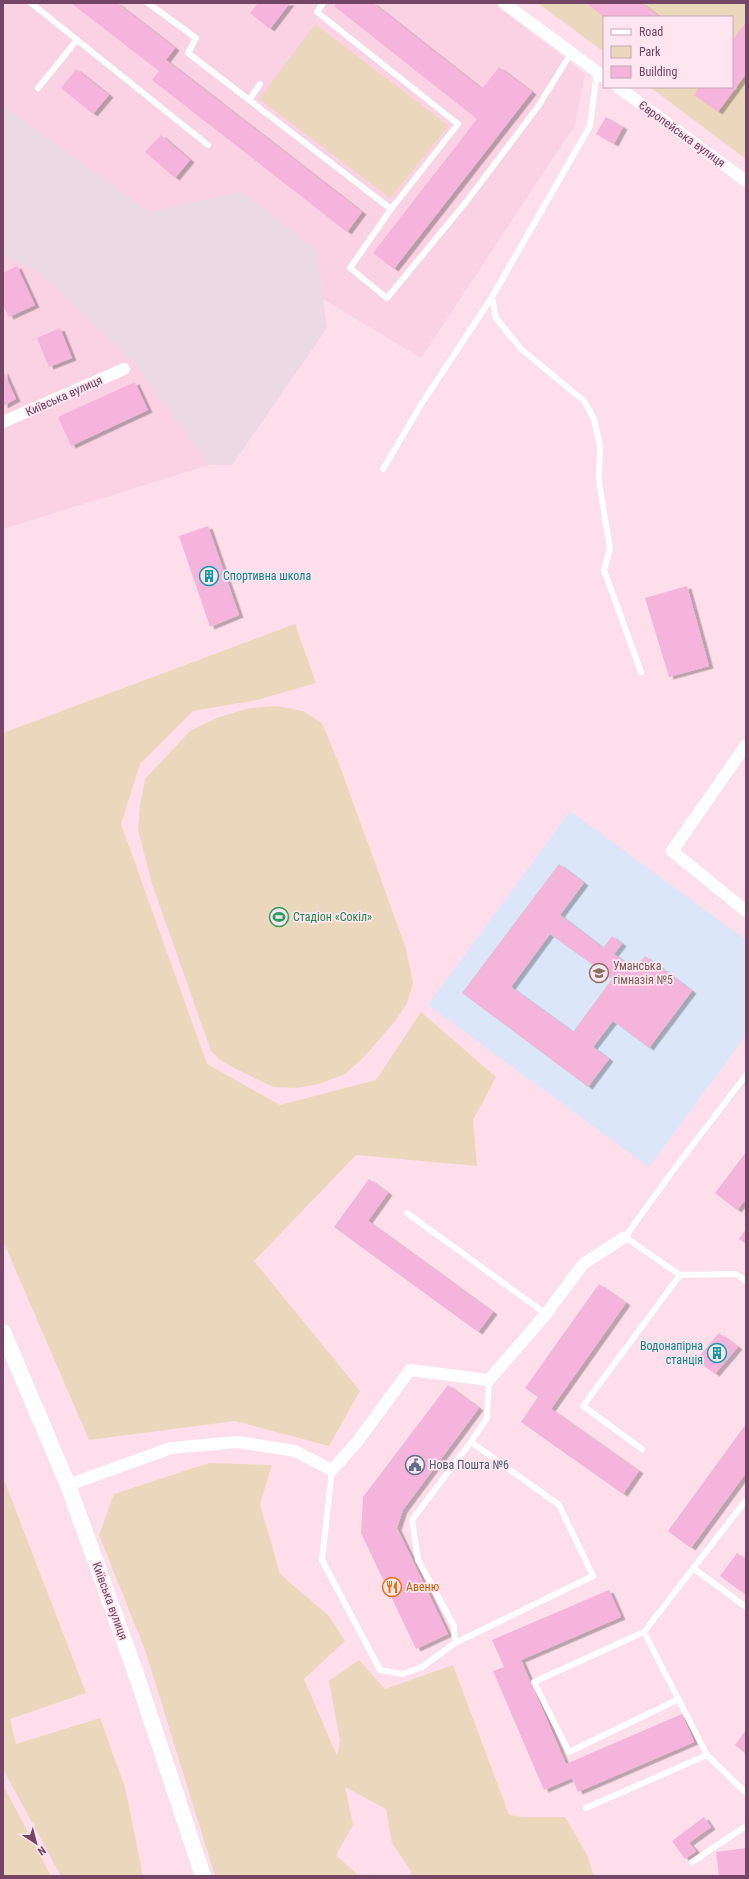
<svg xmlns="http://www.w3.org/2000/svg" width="749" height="1879" viewBox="0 0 749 1879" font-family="'Roboto Condensed',sans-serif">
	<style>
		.residential { fill: #fad2e4 }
		.industrial { fill: #ebdae3 }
		.education { fill: #dbe6f9 }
		.green { fill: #ebd8bc }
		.building { fill: #f4b4db; fill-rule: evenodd; filter: url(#shadow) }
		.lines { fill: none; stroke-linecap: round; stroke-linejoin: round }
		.lane { stroke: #fff; stroke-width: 6 }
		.street { stroke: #fff; stroke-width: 12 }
		.secondary { stroke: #fff; stroke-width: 16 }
		.labels { text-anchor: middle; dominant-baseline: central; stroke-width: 3.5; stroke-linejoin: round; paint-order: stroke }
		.street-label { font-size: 12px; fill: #744564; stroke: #ffe5ef }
		.culture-label { font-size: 12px; fill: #0d838f; stroke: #ffe5ef; text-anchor: start }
		.leisure-label { font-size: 12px; fill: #27864d; stroke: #ffe5ef; text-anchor: start }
		.education-label { font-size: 12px; fill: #785e54; stroke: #ffe5ef; text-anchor: start }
		.service-label { font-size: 12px; fill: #4e5e75; stroke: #ffe5ef; text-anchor: start }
		.food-label { font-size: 12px; fill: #c56008; stroke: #ffe5ef; text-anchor: start }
	</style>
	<defs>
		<filter id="shadow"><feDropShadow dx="4.5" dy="2.5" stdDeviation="0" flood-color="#0004"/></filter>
	</defs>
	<rect width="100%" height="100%" fill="#fedeea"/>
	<g class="residential">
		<polygon points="3,3 493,3 585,74 575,125 421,358 323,299 316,249 241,191 150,213 3,106"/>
		<polygon points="6,254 41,274 134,363 209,465 3,529 3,256"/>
	</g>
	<polygon class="industrial" points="3,106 150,212 241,191 316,249 327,328 232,465 209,465 134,363 41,274 6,255 3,256"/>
	<polygon class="education" points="570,811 746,940 746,1035 649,1167 428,1005"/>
	<g class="green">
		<polygon points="538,3 746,3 746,159 650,87 732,87 732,17 604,17 604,52"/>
		<polygon points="315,24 449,126 390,198 259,99"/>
		<polygon points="295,624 316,683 257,700 193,711 140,764 121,824 207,1064 280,1105 376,1080 421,1012 496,1077 473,1120 477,1166 356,1155 254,1261 360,1391 329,1446 235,1421 89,1440 3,1241 3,733"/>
		<polygon points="277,706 303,711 322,723 341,769 406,949 413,983 407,1003 396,1020 364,1057 345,1074 319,1084 297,1088 273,1087 234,1068 219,1059 211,1051 152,884 138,830 140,805 145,779 190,731 219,717 250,708"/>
		<polygon points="209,1463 272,1465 260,1504 280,1574 329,1616 345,1641 304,1679 337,1756 340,1741 329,1681 359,1660 385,1689 453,1665 509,1815 523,1817 565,1817 587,1855 594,1876 410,1876 411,1871 392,1843 386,1809 345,1787 353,1825 336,1855 359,1876 215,1876 145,1650 99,1535 114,1494"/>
		<polygon points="3,1477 86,1693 10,1719 16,1744 100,1718 125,1787 143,1876 61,1876 3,1769"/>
		<polygon points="3,1785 51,1876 3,1876"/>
	</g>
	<g class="building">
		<polygon points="71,3 117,3 175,48 166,60 362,212 347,232 152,80 159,71"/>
		<polygon points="258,3 290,3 270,29 250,13"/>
		<polygon points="337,3 373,3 482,89 499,67 532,92 394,269 373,253 477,119 334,6"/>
		<polygon points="586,3 641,3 660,17 605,17"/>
		<polygon points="746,22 746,74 718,112 694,95 699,87 732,87 732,41"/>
		<polygon points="76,69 109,95 93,114 61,88"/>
		<polygon points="606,117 623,127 614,144 596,134"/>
		<polygon points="161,135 190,160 175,178 145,152"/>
		<polygon points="17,266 35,305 9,317 3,305 3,273"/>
		<polygon points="60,328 72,358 49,367 37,338"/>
		<polygon points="3,370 16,399 3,406"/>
		<polygon points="135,382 148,410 71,446 58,417"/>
		<polygon points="208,526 239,615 210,627 179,536"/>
		<polygon points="687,586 709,666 669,677 645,598"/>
		<path d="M559,864l25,19 -24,32 43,33 9,-12 10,8 -8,10 21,16 10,-14 47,35 -43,57 -36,-27 -20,26 16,12 -21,28 -126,-94zM550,934l62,45 -39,53 -62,-45z"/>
		<polygon points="746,1152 746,1199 737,1210 715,1193"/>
		<polygon points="369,1179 388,1193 368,1221 493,1312 478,1332 334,1227"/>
		<polygon points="746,1229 746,1244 739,1239"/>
		<polygon points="599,1284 626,1303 551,1409 639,1471 623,1494 521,1422 538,1397 525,1388"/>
		<polygon points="719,1333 738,1347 715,1374 696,1360"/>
		<polygon points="448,1385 479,1408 403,1510 397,1528 448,1634 416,1649 361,1533 363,1497"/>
		<polygon points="746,1424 746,1473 691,1548 668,1531"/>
		<polygon points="737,1553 746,1560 746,1595 720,1576"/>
		<polygon points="609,1590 621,1617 521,1660 566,1764 682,1714 694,1742 578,1792 572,1778 544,1790 493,1671 504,1667 492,1640"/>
		<polygon points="746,1730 746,1754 735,1745"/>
		<polygon points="704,1817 711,1827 689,1843 696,1851 685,1859 672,1841"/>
		<polygon points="746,1848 746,1876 719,1876 716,1852"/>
	</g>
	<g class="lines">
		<g class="lane">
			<polyline points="31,3 208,145"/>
			<polyline points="148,3 196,38 188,53 391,209"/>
			<polyline points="323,3 317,12 458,124 391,209 350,268 387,298 466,202 539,105 571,53"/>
			<polyline points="597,72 590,126 492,297 496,318 521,349 584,401 594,419 600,446 599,482 610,548 604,570 641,672"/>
			<polyline points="38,88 77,40"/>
			<polyline points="249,100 260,84"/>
			<polyline points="383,469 422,403 492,297"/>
			<polyline points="746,1075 672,1172 625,1237 680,1275 736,1274 746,1281"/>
			<polyline points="407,1213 546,1314"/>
			<polyline points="642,1449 583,1406 680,1275"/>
			<polyline points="332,1470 322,1560 380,1670 403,1674 422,1667 455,1643 454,1626 418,1560 412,1520 471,1442 487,1418 489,1380"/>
			<polyline points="693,1568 746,1607"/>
			<polyline points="644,1632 707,1755 746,1793"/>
			<polyline points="455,1643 593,1576 559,1505 471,1442"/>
			<polyline points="679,1699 569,1752 534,1682 644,1632 746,1500"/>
			<polyline points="586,1808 707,1755"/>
			<polyline points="692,1862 746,1826"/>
		</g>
		<g class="street">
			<polyline points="504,3 604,77"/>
			<polyline points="618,87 746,181"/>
			<polyline points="3,422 124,369"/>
			<polyline points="746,745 672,851 746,911"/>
			<polyline points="68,1485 171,1448 238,1442 295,1451 332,1470 357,1442 410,1370 489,1380 546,1314 583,1264 625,1237"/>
		</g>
		<polyline class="secondary" points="3,1332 68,1485 135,1671 203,1876"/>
	</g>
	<defs>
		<symbol id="building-ring" viewBox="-11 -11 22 22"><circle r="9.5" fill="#ffe5ef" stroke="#0f9aa8" stroke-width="1.5"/><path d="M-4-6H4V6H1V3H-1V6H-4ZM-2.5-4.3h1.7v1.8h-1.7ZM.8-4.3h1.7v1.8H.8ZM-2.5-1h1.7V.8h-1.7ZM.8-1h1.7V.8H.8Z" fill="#0f9aa8"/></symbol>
		<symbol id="stadium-ring" viewBox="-11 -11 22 22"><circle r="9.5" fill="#ffe5ef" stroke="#2e9e5b" stroke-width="1.5"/><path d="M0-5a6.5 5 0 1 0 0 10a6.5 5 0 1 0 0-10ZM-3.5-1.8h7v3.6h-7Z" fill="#2e9e5b"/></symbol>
		<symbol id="school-ring" viewBox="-11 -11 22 22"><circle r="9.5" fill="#ffe5ef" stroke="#8d6e63" stroke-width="1.5"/><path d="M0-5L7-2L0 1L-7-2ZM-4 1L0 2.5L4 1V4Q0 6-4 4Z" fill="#8d6e63"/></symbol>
		<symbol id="civic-ring" viewBox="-11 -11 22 22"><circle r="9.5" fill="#ffe5ef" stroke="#5c6f8a" stroke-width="1.5"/><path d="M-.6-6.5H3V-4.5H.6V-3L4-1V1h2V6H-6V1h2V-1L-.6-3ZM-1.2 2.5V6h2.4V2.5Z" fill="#5c6f8a"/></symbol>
		<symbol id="restaurant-ring" viewBox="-11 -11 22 22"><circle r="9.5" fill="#ffe5ef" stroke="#e8710a" stroke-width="1.5"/><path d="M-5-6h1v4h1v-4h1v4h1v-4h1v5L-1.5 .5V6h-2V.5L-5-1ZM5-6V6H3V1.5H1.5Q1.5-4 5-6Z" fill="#e8710a"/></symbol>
	</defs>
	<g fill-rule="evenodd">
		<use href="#building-ring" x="198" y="565" width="22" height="22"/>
		<use href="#stadium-ring" x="268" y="906" width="22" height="22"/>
		<use href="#school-ring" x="588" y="962" width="22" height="22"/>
		<use href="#building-ring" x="706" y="1342" width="22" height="22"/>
		<use href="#civic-ring" x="404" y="1454" width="22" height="22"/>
		<use href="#restaurant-ring" x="381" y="1576" width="22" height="22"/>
	</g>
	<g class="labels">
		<g class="street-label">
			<text transform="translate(682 134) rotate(36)">Європейська вулиця</text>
			<text transform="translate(64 396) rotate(-24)">Київська вулиця</text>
			<text transform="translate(110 1601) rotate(70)">Київська вулиця</text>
		</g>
		<g class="culture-label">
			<text x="223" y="576">Спортивна школа</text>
			<text x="703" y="1346" text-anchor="end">Водонапірна<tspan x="703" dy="14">станція</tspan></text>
		</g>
		<g class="leisure-label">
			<text x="293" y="917">Стадіон «Сокіл»</text>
		</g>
		<g class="education-label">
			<text x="613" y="966">Уманська<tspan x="613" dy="14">гімназія №5</tspan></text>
		</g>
		<g class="service-label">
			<text x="429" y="1465">Нова Пошта №6</text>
		</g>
		<g class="food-label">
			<text x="406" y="1587">Авеню</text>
		</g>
	</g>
	<rect width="749" height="1879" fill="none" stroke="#744564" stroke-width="8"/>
	<rect x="603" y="16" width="130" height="72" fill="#ffe5ef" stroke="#c7a5b7"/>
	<rect x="611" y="29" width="20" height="6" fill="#ffffff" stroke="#c7a5b7"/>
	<text x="639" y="36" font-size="12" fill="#744564">Road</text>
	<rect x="611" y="46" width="20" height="12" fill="#ebd8bc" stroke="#c7a5b7"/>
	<text x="639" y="56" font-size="12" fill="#744564">Park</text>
	<rect x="611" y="66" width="20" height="12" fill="#f4b4db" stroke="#c7a5b7"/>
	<text x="639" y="76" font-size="12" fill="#744564">Building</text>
	<g transform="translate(36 1843) rotate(144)" stroke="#ffe5ef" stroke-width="3" paint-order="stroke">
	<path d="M0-3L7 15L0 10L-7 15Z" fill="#744564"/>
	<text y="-6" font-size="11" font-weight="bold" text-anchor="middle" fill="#744564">N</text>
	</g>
</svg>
